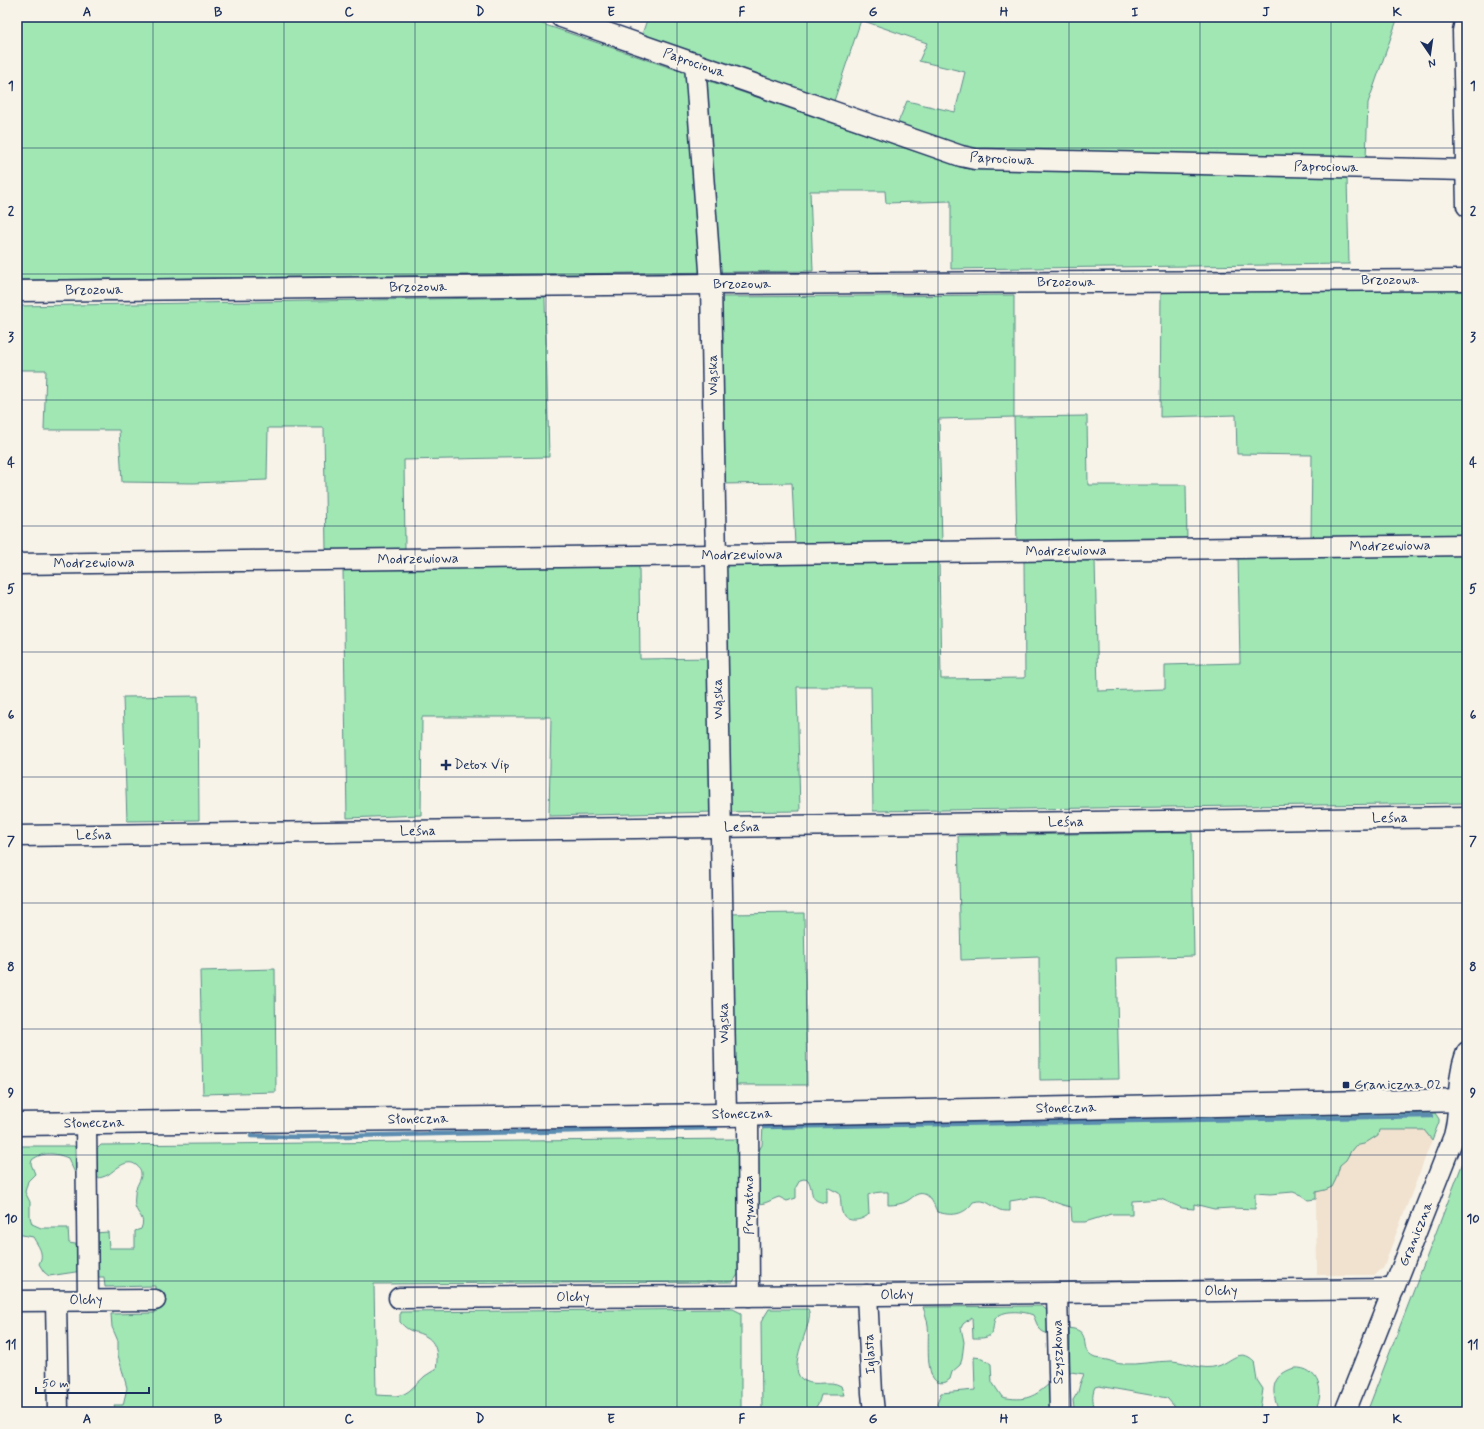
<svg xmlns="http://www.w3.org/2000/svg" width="1484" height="1429" viewBox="0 0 1484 1429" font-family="Mynerve,sans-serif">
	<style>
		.built { fill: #f1e2cf }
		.green { fill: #a0e7b4; stroke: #5e8b89 }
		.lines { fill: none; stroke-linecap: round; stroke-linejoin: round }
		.stream { stroke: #5c8db1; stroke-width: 4.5 }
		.minor-casing { stroke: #1b2f5e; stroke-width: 23 }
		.major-casing { stroke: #1b2f5e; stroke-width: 25 }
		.minor { stroke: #f7f3e8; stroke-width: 20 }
		.major { stroke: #f7f3e8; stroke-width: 22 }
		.grid { fill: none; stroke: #1b2f5e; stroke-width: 1; stroke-opacity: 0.55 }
		.poi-dot { fill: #1b2f5e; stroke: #f7f3e8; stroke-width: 1.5 }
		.labels { text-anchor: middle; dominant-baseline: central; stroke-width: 4; stroke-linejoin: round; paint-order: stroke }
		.street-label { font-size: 14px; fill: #1b2f5e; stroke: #f7f3e8 }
		.poi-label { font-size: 14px; fill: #1b2f5e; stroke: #f7f3e8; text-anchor: start }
		.neatline { fill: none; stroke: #1b2f5e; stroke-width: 1.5 }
		.grid-label { font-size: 13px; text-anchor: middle; font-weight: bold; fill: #1b2f5e }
	</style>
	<rect width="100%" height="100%" fill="#f7f3e8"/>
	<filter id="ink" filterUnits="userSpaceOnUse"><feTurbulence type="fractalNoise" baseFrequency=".025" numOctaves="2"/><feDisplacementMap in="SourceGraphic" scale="8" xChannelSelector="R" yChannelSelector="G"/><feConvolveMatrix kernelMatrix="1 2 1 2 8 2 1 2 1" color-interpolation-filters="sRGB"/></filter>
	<g filter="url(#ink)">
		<polygon class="built" points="1425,1130 1432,1140 1383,1268 1375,1275 1317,1275 1315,1131"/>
		<g class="green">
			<polygon points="17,17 522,17 964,168 1347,177 1349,264 951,269 951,201 886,203 885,191 810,191 813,271 17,280"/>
			<polygon points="648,17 1398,17 1368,103 1366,159 970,151 897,125 907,101 955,112 965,72 919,61 927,43 861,20 833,104 641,37"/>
			<polygon points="1467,288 1467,536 1311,538 1312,455 1237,454 1236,415 1160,417 1161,292"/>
			<polygon points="1014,295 1014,417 1087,416 1088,485 1186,485 1187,542 1017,541 1014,417 939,419 942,543 795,545 792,483 720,484 718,297"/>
			<polygon points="545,297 549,457 404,460 405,549 326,550 324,428 268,428 267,480 193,483 122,482 119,430 44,430 46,370 17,370 17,306"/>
			<polygon points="1467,554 1467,803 873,811 871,687 797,687 800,811 725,812 721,565 939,561 941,679 1025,678 1024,560 1095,559 1098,691 1165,689 1165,665 1240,663 1238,555"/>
			<polygon points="639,566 640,659 714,658 716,812 549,816 551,717 422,717 421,815 347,818 343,569"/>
			<polygon points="198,696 199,820 127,821 123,697"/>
			<polygon points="1192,832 1194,956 1116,958 1119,1079 1040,1080 1039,957 961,960 958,836"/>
			<polygon points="804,913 807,1085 730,1085 726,914"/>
			<polygon points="275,969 276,1092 203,1094 200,971"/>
			<path d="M1435,1113l4,6v3l-7,18 -8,-10h-45l-1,5 -14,9 -9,2 -4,5 -5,9 -6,5 -4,14 -4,8 -7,3 -9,2v7l-8,1 -7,-5 -8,-3 -23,2 -15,-1v16l-24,-1 -17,1 -20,-5v5l-12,-1 -21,-9 -29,2v13h-21l-26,8h-13l-1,-15c-12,-2 -23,-9 -35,-10 -8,0 -17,3 -26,4v10c-3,0 -7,0 -10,-1 -10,-4 -13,-12 -27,-8 -9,14 -22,14 -36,10 -3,-8 -8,-21 -19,-18 -4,1 -7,5 -11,7 -5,3 -12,4 -19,4v-13c-7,0 -13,0 -20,3l1,19c-7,7 -23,10 -27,-2 -2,-6 0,-11 -3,-19l-12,-6v16c-20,-2 -12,-10 -19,-23l-4,-1 -4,1 -4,7v11l-9,3 -8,-4c-9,3 -11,6 -20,7l-1,-52 4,-7 1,-21z"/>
			<path d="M739,1139v134l-6,9 -359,2 2,111 20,1 8,-2 5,-3 16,-15 11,-7c2,-10 2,-25 -9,-32 -11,-7 -17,-3 -27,-15v-10l333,-3 8,4v99h-625l-2,-7h9l4,-17 -9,-33v-14l-6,-14 -1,-13 44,-1v-27l-50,1 -1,-10h-8l-1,-44 13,-1 1,16h26v-17l6,-2c5,-12 -3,-13 -6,-23 -1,-3 0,-9 0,-12 0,-8 7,-14 6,-21 0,-3 -2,-6 -5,-8 -9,-7 -20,4 -27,9 -4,3 -10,4 -15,5v-27l7,-7z"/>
			<path d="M17,1146h57l7,8v21l-6,-2 -7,-15c-12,-5 -25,-7 -36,2l-1,4 4,10 -7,7 -3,11 5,10v15l2,7 9,4h27l1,15 12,2 1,26 -33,5 -5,-4 -5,-8c6,-11 -1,-18 -6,-27l-16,-3z"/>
			<polygon points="1467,1152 1467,1412 1367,1412"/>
			<path d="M1043,1306l7,6 1,22c-13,-1 -13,-9 -18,-19 -10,-4 -31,-6 -38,4 -2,4 -1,11 -4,15 -4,5 -12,4 -18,4l-1,-21 -9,7 -2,4 3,14 -2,17 -2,6 -8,7 -2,7 -4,3c-24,8 -16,-44 -18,-57 -1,-6 -3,-12 -5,-18z"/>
			<path d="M769,1309h39c1,2 2,6 1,9 -1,15 -24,54 -4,63 12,6 24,-2 36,5l3,9h-23l-2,7 -6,10h-51l-1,-90z"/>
			<path d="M1064,1328c33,0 11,22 31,30 4,1 8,1 12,2 5,1 10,4 15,4 17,1 33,-3 50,-3 16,1 29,10 46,5 13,-4 22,-19 36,-5l3,19 6,9 -3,20 16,3h-100l-2,-6 -7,-8 -68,-12 -4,1c-4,8 -2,17 1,25h-19l-3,-4 -1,-8 5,-8 2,-8 4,-10 -20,-3z"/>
			<path d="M974,1357l8,1 9,6 1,18 10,15c23,5 33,0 49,-15l1,30h-112l-3,-8 4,-11 34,-3z"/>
			<path d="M1294,1368c25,-2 33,27 19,44h-34c-8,-21 -9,-36 15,-44z"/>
		</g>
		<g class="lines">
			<g class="stream">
				<polyline points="764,1127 1431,1116"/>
				<polyline points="251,1136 302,1137 716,1128"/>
			</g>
			<defs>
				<g id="minor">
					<polyline points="561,17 961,156 975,159 1467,170"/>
					<polyline points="1466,17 1463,31 1467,206"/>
					<polyline points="695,63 711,284 726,1115"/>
					<polyline points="17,291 711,284 1467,280"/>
					<polyline points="17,564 1467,545"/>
					<polyline points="17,836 1467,817"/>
					<polyline points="748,1114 749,1296"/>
					<polyline points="86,1123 88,1300"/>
					<polyline points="1057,1293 1060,1412"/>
					<polyline points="867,1295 872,1393 874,1412"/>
					<polyline points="399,1298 878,1295 1394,1289"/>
					<polyline points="17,1301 155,1300"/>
					<polyline points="56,1301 58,1412"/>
					<path d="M1345,1412l109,-276c8,-29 1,-55 13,-84"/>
				</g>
				<polyline id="major" points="17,1124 726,1115 1467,1100"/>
			</defs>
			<use href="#minor" class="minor-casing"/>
			<use href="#major" class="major-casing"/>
			<use href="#minor" class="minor"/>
			<use href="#major" class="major"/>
		</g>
	</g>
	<path class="grid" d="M153,17v1395M284,17v1395M415,17v1395M546,17v1395M677,17v1395M807,17v1395M938,17v1395M1069,17v1395M1200,17v1395M1331,17v1395M17,148h1450M17,274h1450M17,400h1450M17,526h1450M17,652h1450M17,777h1450M17,903h1450M17,1029h1450M17,1155h1450M17,1281h1450"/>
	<g class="poi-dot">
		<path d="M444 759h4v4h4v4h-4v4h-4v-4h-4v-4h4z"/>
		<rect x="1342" y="1081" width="8" height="8" rx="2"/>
	</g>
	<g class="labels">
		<g class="street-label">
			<text transform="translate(694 63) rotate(19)">Paprociowa</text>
			<text transform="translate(1002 159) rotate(3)">Paprociowa</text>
			<text transform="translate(1326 167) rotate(1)">Paprociowa</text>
			<text x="1390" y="280">Brzozowa</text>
			<text x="1066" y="282">Brzozowa</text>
			<text x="742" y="284">Brzozowa</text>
			<text transform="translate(418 287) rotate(-1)">Brzozowa</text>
			<text transform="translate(94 290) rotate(-1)">Brzozowa</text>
			<text transform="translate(713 375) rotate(-91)">Wąska</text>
			<text transform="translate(1390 546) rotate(-1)">Modrzewiowa</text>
			<text transform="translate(1066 551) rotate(-1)">Modrzewiowa</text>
			<text transform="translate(742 555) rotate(-1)">Modrzewiowa</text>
			<text transform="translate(418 559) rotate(-1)">Modrzewiowa</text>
			<text transform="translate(94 563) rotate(-1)">Modrzewiowa</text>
			<text transform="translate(718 699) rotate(-91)">Wąska</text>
			<text transform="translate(1390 818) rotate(-1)">Leśna</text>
			<text transform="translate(1066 822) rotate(-1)">Leśna</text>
			<text transform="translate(742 827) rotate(-1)">Leśna</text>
			<text transform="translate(418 831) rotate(-1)">Leśna</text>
			<text transform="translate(94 835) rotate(-1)">Leśna</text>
			<text transform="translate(724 1023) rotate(-91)">Wąska</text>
			<text transform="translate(1066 1108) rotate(-1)">Słoneczna</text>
			<text transform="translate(742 1114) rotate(-1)">Słoneczna</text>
			<text transform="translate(418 1119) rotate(-1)">Słoneczna</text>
			<text transform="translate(94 1123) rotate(-1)">Słoneczna</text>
			<text transform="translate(749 1205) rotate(-90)">Prywatna</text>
			<text transform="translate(1416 1234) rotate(-68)">Graniczna</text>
			<text transform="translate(1221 1291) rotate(-1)">Olchy</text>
			<text transform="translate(897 1295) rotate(-1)">Olchy</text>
			<text x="573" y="1297">Olchy</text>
			<text transform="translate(86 1300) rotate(-1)">Olchy</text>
			<text transform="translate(1058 1352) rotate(-91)">Szyszkowa</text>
			<text transform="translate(870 1354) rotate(-93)">Iglasta</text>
		</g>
		<g class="poi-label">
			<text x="454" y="765">Detox Vip</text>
			<text x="1354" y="1085">Graniczna 02</text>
		</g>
	</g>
	<rect width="1484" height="1429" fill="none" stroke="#f7f3e8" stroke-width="44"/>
	<g transform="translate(1430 54) rotate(167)" stroke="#f7f3e8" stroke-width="3" paint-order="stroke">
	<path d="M0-3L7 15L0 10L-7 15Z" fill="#1b2f5e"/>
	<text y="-6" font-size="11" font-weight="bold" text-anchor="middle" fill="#1b2f5e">N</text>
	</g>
	<path d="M36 1387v6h113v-6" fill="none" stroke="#1b2f5e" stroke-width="2"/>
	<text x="42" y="1387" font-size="12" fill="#1b2f5e" stroke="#f7f3e8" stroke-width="3" paint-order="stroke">50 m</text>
	<rect x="22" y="22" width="1440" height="1385" class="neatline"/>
	<g class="grid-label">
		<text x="87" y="16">A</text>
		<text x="218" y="16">B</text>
		<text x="349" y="16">C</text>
		<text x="480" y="16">D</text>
		<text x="611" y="16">E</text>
		<text x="742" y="16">F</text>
		<text x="873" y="16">G</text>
		<text x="1004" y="16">H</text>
		<text x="1135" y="16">I</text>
		<text x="1266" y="16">J</text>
		<text x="1397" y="16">K</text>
		<text x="11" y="90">1</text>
		<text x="1473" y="90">1</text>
		<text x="11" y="215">2</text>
		<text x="1473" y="215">2</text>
		<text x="11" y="341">3</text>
		<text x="1473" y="341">3</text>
		<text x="11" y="467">4</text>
		<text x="1473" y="467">4</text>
		<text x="11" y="593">5</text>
		<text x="1473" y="593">5</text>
		<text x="11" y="719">6</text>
		<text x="1473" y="719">6</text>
		<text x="11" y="845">7</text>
		<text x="1473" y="845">7</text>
		<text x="11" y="971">8</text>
		<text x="1473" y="971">8</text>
		<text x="11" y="1097">9</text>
		<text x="1473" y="1097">9</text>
		<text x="11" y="1223">10</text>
		<text x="1473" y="1223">10</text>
		<text x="11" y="1349">11</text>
		<text x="1473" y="1349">11</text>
		<text x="87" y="1423">A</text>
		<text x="218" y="1423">B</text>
		<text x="349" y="1423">C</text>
		<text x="480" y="1423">D</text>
		<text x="611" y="1423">E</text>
		<text x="742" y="1423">F</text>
		<text x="873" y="1423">G</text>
		<text x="1004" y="1423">H</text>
		<text x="1135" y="1423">I</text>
		<text x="1266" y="1423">J</text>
		<text x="1397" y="1423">K</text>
	</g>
</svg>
